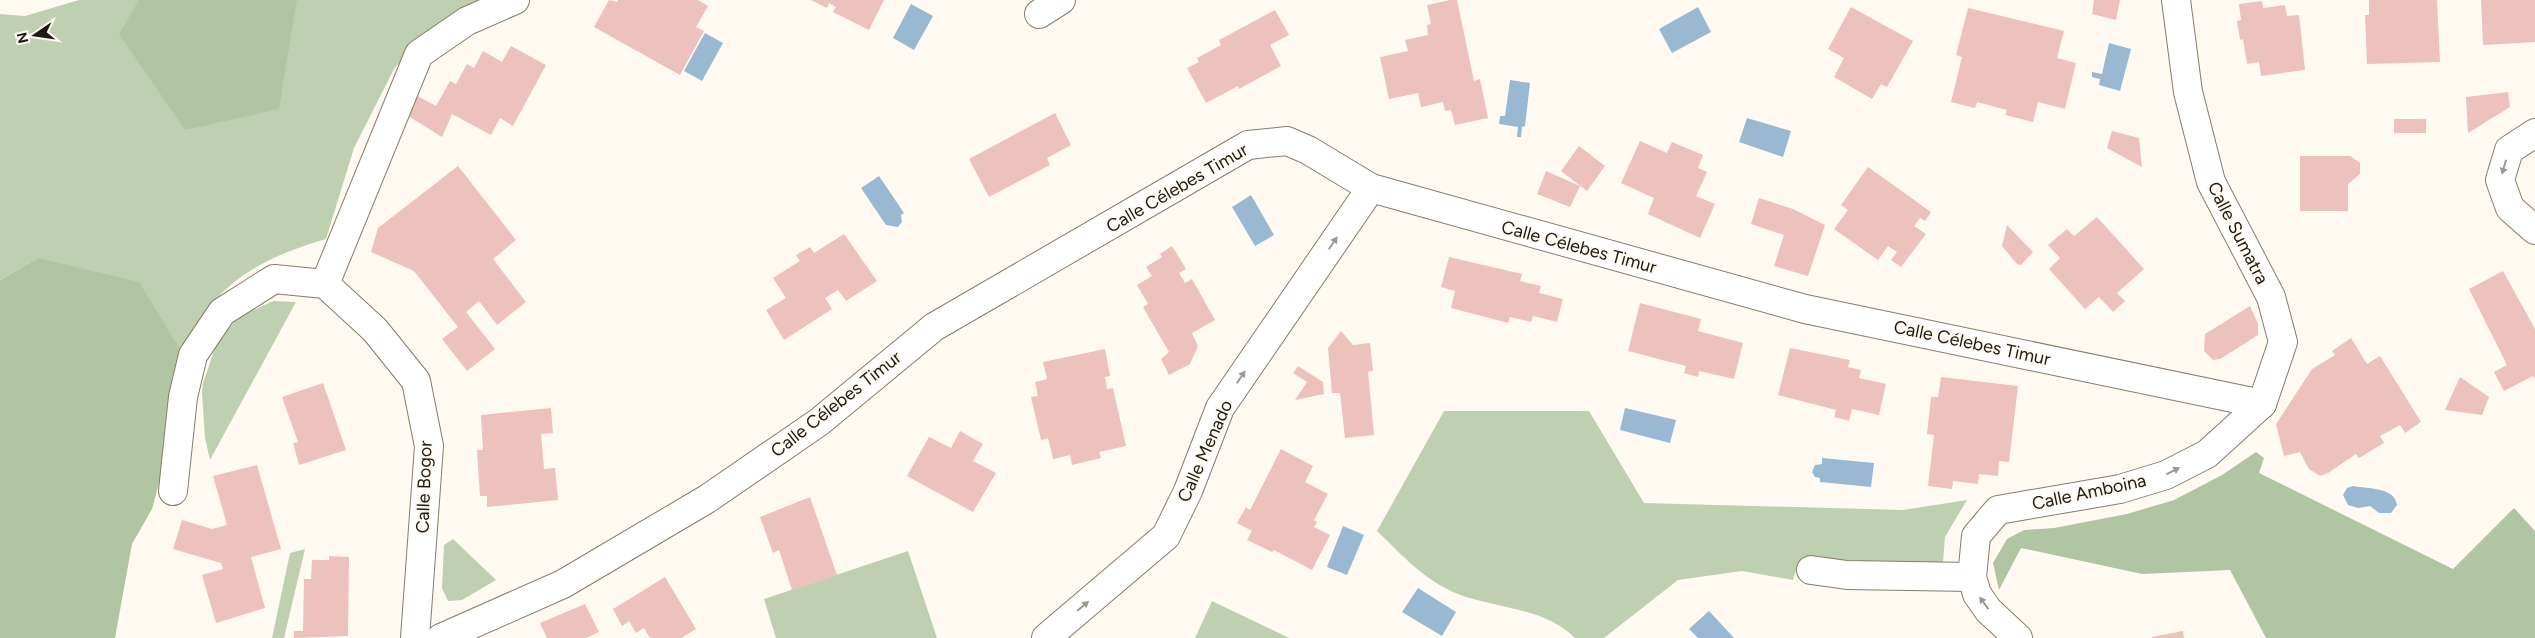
<svg xmlns="http://www.w3.org/2000/svg" width="2535" height="638" viewBox="0 0 2535 638" font-family="Figtree,sans-serif">
	<style>
		.green { fill: #bfd0b1 }
		.forest { fill: #b2c5a3 }
		.water { fill: #99b9d3 }
		.building { fill: #edc1bc }
		.lines { fill: none; stroke-linecap: round; stroke-linejoin: round }
		.minor-casing { stroke: #867c6a; stroke-width: 30 }
		.minor { stroke: #fff; stroke-width: 28 }
		.oneway { fill: #9a9895 }
		.labels { text-anchor: middle; dominant-baseline: central; stroke-width: 4; stroke-linejoin: round; paint-order: stroke }
		.street-label { font-size: 18px; fill: #1e1a13; stroke: #fefaf1 }
	</style>
	<rect width="100%" height="100%" fill="#fefaf1"/>
	<g class="green">
		<path d="M79,0h416l-70,33 -31,36 -40,79 -28,91c-44,13 -81,28 -113,63 -13,14 -22,33 -32,49l-143,-93 -38,22v-266l25,2z"/>
		<polygon points="273,301 296,302 210,460 205,438 202,393 203,383 216,345 237,318"/>
		<path d="M1444,411h145l55,92 259,7 64,-10 -22,37 -2,25 -111,3 -21,-10 -13,8 -5,17 -51,-9 -64,9 -74,58h-29c-30,-31 -79,-29 -117,-44 -33,-13 -56,-39 -81,-63z"/>
		<polygon points="453,539 496,580 462,600 448,601 442,588 444,545"/>
		<polygon points="305,549 284,638 272,638 290,553"/>
		<polygon points="908,551 937,638 776,638 764,599"/>
		<polygon points="1212,601 1289,638 1195,638"/>
	</g>
	<g class="forest">
		<polygon points="139,0 297,0 279,109 185,130 119,34"/>
		<polygon points="38,258 139,282 181,351 165,461 152,509 132,544 115,638 0,638 0,280"/>
		<polygon points="2256,452 2264,458 2259,473 2453,569 2514,508 2535,531 2535,638 2266,638 2230,570 2142,574 2021,548 1999,590 1993,563 2007,539 2024,530 2054,528 2127,514 2174,500 2222,475"/>
	</g>
	<g class="water">
		<polygon points="911,4 933,16 914,50 893,38"/>
		<polygon points="1698,7 1711,32 1672,53 1659,29"/>
		<polygon points="705,33 723,43 702,81 684,71"/>
		<polygon points="2109,43 2131,49 2120,91 2099,85 2100,79 2092,77 2092,72 2102,74"/>
		<polygon points="1510,80 1530,83 1525,126 1522,127 1521,137 1517,137 1518,127 1499,124 1500,116 1505,116"/>
		<polygon points="1747,118 1791,131 1783,157 1739,142"/>
		<polygon points="879,176 904,213 901,215 902,222 898,227 886,225 861,188"/>
		<polygon points="1251,195 1274,235 1255,246 1232,207"/>
		<polygon points="1625,408 1676,420 1670,443 1620,430"/>
		<polygon points="1822,458 1874,463 1871,487 1820,482 1820,478 1815,477 1812,472 1815,465 1822,464"/>
		<path d="M2353,486c15,3 42,1 44,19l-6,8h-12l-9,-7 -12,2 -10,-3 -5,-10 4,-7z"/>
		<polygon points="1343,526 1364,535 1347,575 1327,567"/>
		<polygon points="1418,588 1456,612 1442,636 1402,612"/>
		<polygon points="1709,611 1734,638 1698,638 1689,629"/>
	</g>
	<g class="building">
		<polygon points="609,0 617,2 618,0 698,0 708,6 696,27 704,31 680,75 594,27"/>
		<polygon points="811,0 884,0 869,30 833,12 836,7 829,3 827,8"/>
		<polygon points="1450,0 1457,0 1474,81 1480,79 1488,118 1455,125 1451,110 1445,111 1443,102 1421,107 1418,93 1389,99 1380,57 1408,51 1405,40 1428,35 1427,25 1431,24 1427,5"/>
		<polygon points="2094,0 2120,0 2116,20 2092,14"/>
		<polygon points="2369,0 2437,0 2440,62 2367,64 2365,15 2369,15"/>
		<polygon points="2481,0 2535,0 2535,42 2483,45"/>
		<polygon points="2262,1 2263,8 2285,5 2287,16 2299,15 2305,70 2261,76 2259,62 2247,64 2243,39 2240,40 2237,21 2241,20 2239,4"/>
		<polygon points="1851,7 1913,41 1887,87 1881,84 1872,99 1834,77 1844,58 1828,49"/>
		<polygon points="1968,8 2064,31 2057,58 2076,63 2065,109 2038,102 2033,122 2005,115 2007,110 1977,102 1975,108 1951,102 1962,57 1956,55"/>
		<polygon points="1275,10 1289,35 1270,45 1281,66 1239,89 1238,86 1206,103 1187,68 1199,62 1197,58 1221,45 1219,40"/>
		<polygon points="511,46 546,65 513,126 500,118 491,135 452,114 442,137 405,114 414,94 436,106 450,81 456,84 467,64 474,68 483,51 502,62"/>
		<polygon points="2508,92 2510,107 2468,133 2466,97"/>
		<polygon points="1055,113 1071,145 1047,158 1050,165 989,197 969,159"/>
		<rect x="2394" y="119" width="32" height="14"/>
		<polygon points="2112,131 2139,138 2142,167 2107,148"/>
		<polygon points="1640,141 1667,153 1672,142 1703,155 1698,168 1707,172 1696,196 1715,204 1700,238 1648,214 1654,198 1621,183"/>
		<polygon points="1579,146 1605,166 1587,191 1561,171"/>
		<polygon points="2300,156 2350,156 2360,163 2360,174 2348,184 2348,211 2300,211"/>
		<polygon points="458,166 516,240 493,259 526,302 497,325 479,301 466,312 495,349 467,371 442,339 458,327 414,271 371,252 378,228"/>
		<polygon points="1868,167 1931,212 1925,221 1920,218 1914,226 1926,234 1901,267 1891,260 1897,252 1888,246 1878,260 1834,229 1848,210 1841,205"/>
		<polygon points="1546,171 1580,186 1570,207 1537,194"/>
		<polygon points="1759,198 1793,209 1825,225 1808,276 1774,266 1784,235 1751,224"/>
		<polygon points="2097,217 2144,269 2117,293 2125,301 2113,312 2099,297 2085,309 2049,269 2060,258 2048,245 2067,229 2074,236"/>
		<polygon points="2007,225 2033,252 2021,265 2017,264 2002,246"/>
		<polygon points="844,234 877,281 846,301 838,290 825,298 832,309 784,340 766,310 786,298 773,278 800,261 796,255 810,247 814,253"/>
		<polygon points="1172,246 1186,269 1179,273 1185,283 1192,279 1215,320 1192,333 1198,346 1190,364 1169,375 1161,359 1169,352 1143,307 1148,304 1137,285 1152,276 1146,267 1162,257 1160,254"/>
		<polygon points="1449,257 1522,274 1520,281 1541,286 1539,293 1563,299 1557,322 1533,316 1531,322 1510,317 1508,323 1451,308 1455,291 1441,287"/>
		<polygon points="2503,271 2535,329 2535,379 2533,376 2504,391 2494,372 2507,365 2469,289"/>
		<polygon points="1640,303 1701,319 1698,331 1743,343 1734,379 1699,371 1698,377 1684,373 1686,366 1628,351"/>
		<polygon points="2250,306 2258,324 2258,335 2220,359 2213,360 2204,351 2205,334"/>
		<polygon points="1341,331 1353,345 1370,343 1373,371 1368,372 1374,435 1345,438 1340,393 1332,393 1328,348"/>
		<polygon points="2351,338 2367,364 2380,356 2421,422 2405,433 2400,425 2380,436 2384,443 2359,458 2356,454 2328,473 2320,476 2309,469 2300,452 2284,456 2276,424 2312,369 2335,355 2332,351"/>
		<polygon points="1790,348 1850,360 1848,367 1861,370 1859,378 1886,384 1879,415 1852,409 1849,421 1834,417 1836,410 1778,395"/>
		<polygon points="1105,349 1110,376 1105,377 1107,389 1113,388 1126,446 1099,452 1101,458 1072,465 1070,455 1053,459 1048,438 1041,440 1031,397 1038,396 1035,382 1047,379 1043,362"/>
		<polygon points="1298,366 1323,382 1324,394 1295,400 1307,382 1293,373"/>
		<polygon points="1941,377 2018,386 2009,462 1999,461 1998,476 1979,474 1978,484 1953,481 1952,489 1928,486 1934,435 1927,434 1931,397 1938,397"/>
		<polygon points="2460,377 2489,397 2482,415 2445,410"/>
		<polygon points="323,383 346,450 299,465 293,443 298,442 282,397"/>
		<polygon points="551,408 553,433 541,434 544,469 555,468 558,500 487,507 487,496 480,496 477,450 483,450 481,415"/>
		<polygon points="960,431 983,444 973,461 996,473 973,512 907,476 929,437 951,448"/>
		<polygon points="1281,449 1313,466 1305,482 1328,494 1314,520 1317,522 1314,527 1330,535 1312,570 1274,550 1272,552 1247,540 1252,531 1237,523 1246,507 1250,510"/>
		<polygon points="257,465 281,549 251,557 265,608 216,623 202,575 223,569 221,563 173,549 182,520 212,529 227,525 213,476"/>
		<polygon points="810,497 837,575 792,590 779,550 773,553 760,517"/>
		<polygon points="329,556 349,557 348,636 294,638 294,631 303,631 304,579 311,579 312,560 329,560"/>
		<polygon points="665,577 696,629 681,638 650,638 644,628 636,633 629,621 622,626 613,609"/>
		<polygon points="585,604 599,632 586,638 547,638 540,623"/>
		<polygon points="2183,631 2184,638 2152,638 2152,637"/>
	</g>
	<g class="lines">
		<defs>
			<g id="minor">
				<polyline points="1039,14 1061,0"/>
				<polyline points="2535,133 2509,150 2500,180 2510,208 2535,230"/>
				<polyline points="325,284 419,54 467,21 515,0"/>
				<polyline points="173,491 183,397 193,355 222,312 274,279 325,284 375,330 416,381 429,446 415,638"/>
				<polyline points="1811,570 1847,575 1972,577"/>
				<polyline points="441,638 563,584 707,499 819,422 934,327 1248,145 1287,141 1308,150 1371,188 1805,309 2262,404"/>
				<polyline points="1046,638 1166,536 1188,491 1220,408 1371,188"/>
				<polyline points="2018,638 1988,610 1977,594 1972,577 1976,536 1998,510 2120,489 2166,475 2207,454 2262,404 2283,342 2271,297 2211,182 2188,92 2176,0"/>
			</g>
		</defs>
		<use href="#minor" class="minor-casing"/>
		<use href="#minor" class="minor"/>
	</g>
	<defs><path id="oneway-solid" d="M-6-.8H1V-3.2L6.5 0L1 3.2V.8H-6Z" transform="scale(1.25)"/></defs>
	<g class="oneway">
		<use href="#oneway-solid" transform="translate(2504 167) rotate(106)"/>
		<use href="#oneway-solid" transform="translate(1333 243) rotate(-56)"/>
		<use href="#oneway-solid" transform="translate(1241 377) rotate(-56)"/>
		<use href="#oneway-solid" transform="translate(2173 471) rotate(-27)"/>
		<use href="#oneway-solid" transform="translate(1984 603) rotate(-126)"/>
		<use href="#oneway-solid" transform="translate(1083 606) rotate(-40)"/>
	</g>
	<g class="labels">
		<g class="street-label">
			<text transform="translate(1177 188) rotate(-30)">Calle Célebes Timur</text>
			<text transform="translate(2238 233) rotate(63)">Calle Sumatra</text>
			<text transform="translate(1579 247) rotate(15)">Calle Célebes Timur</text>
			<text transform="translate(1972 343) rotate(12)">Calle Célebes Timur</text>
			<text transform="translate(836 404) rotate(-38)">Calle Célebes Timur</text>
			<text transform="translate(1205 451) rotate(-66)">Calle Menado</text>
			<text transform="translate(424 487) rotate(-88)">Calle Bogor</text>
			<text transform="translate(2089 492) rotate(-12)">Calle Amboina</text>
		</g>
	</g>
	<g transform="translate(35 35) rotate(257)" stroke="#fefaf1" stroke-width="4" paint-order="stroke">
	<path d="M0-4L9 19L0 12L-9 19Z" fill="#1e1a13"/>
	<text y="-8" font-size="14" font-weight="bold" text-anchor="middle" fill="#1e1a13">N</text>
	</g>
</svg>
